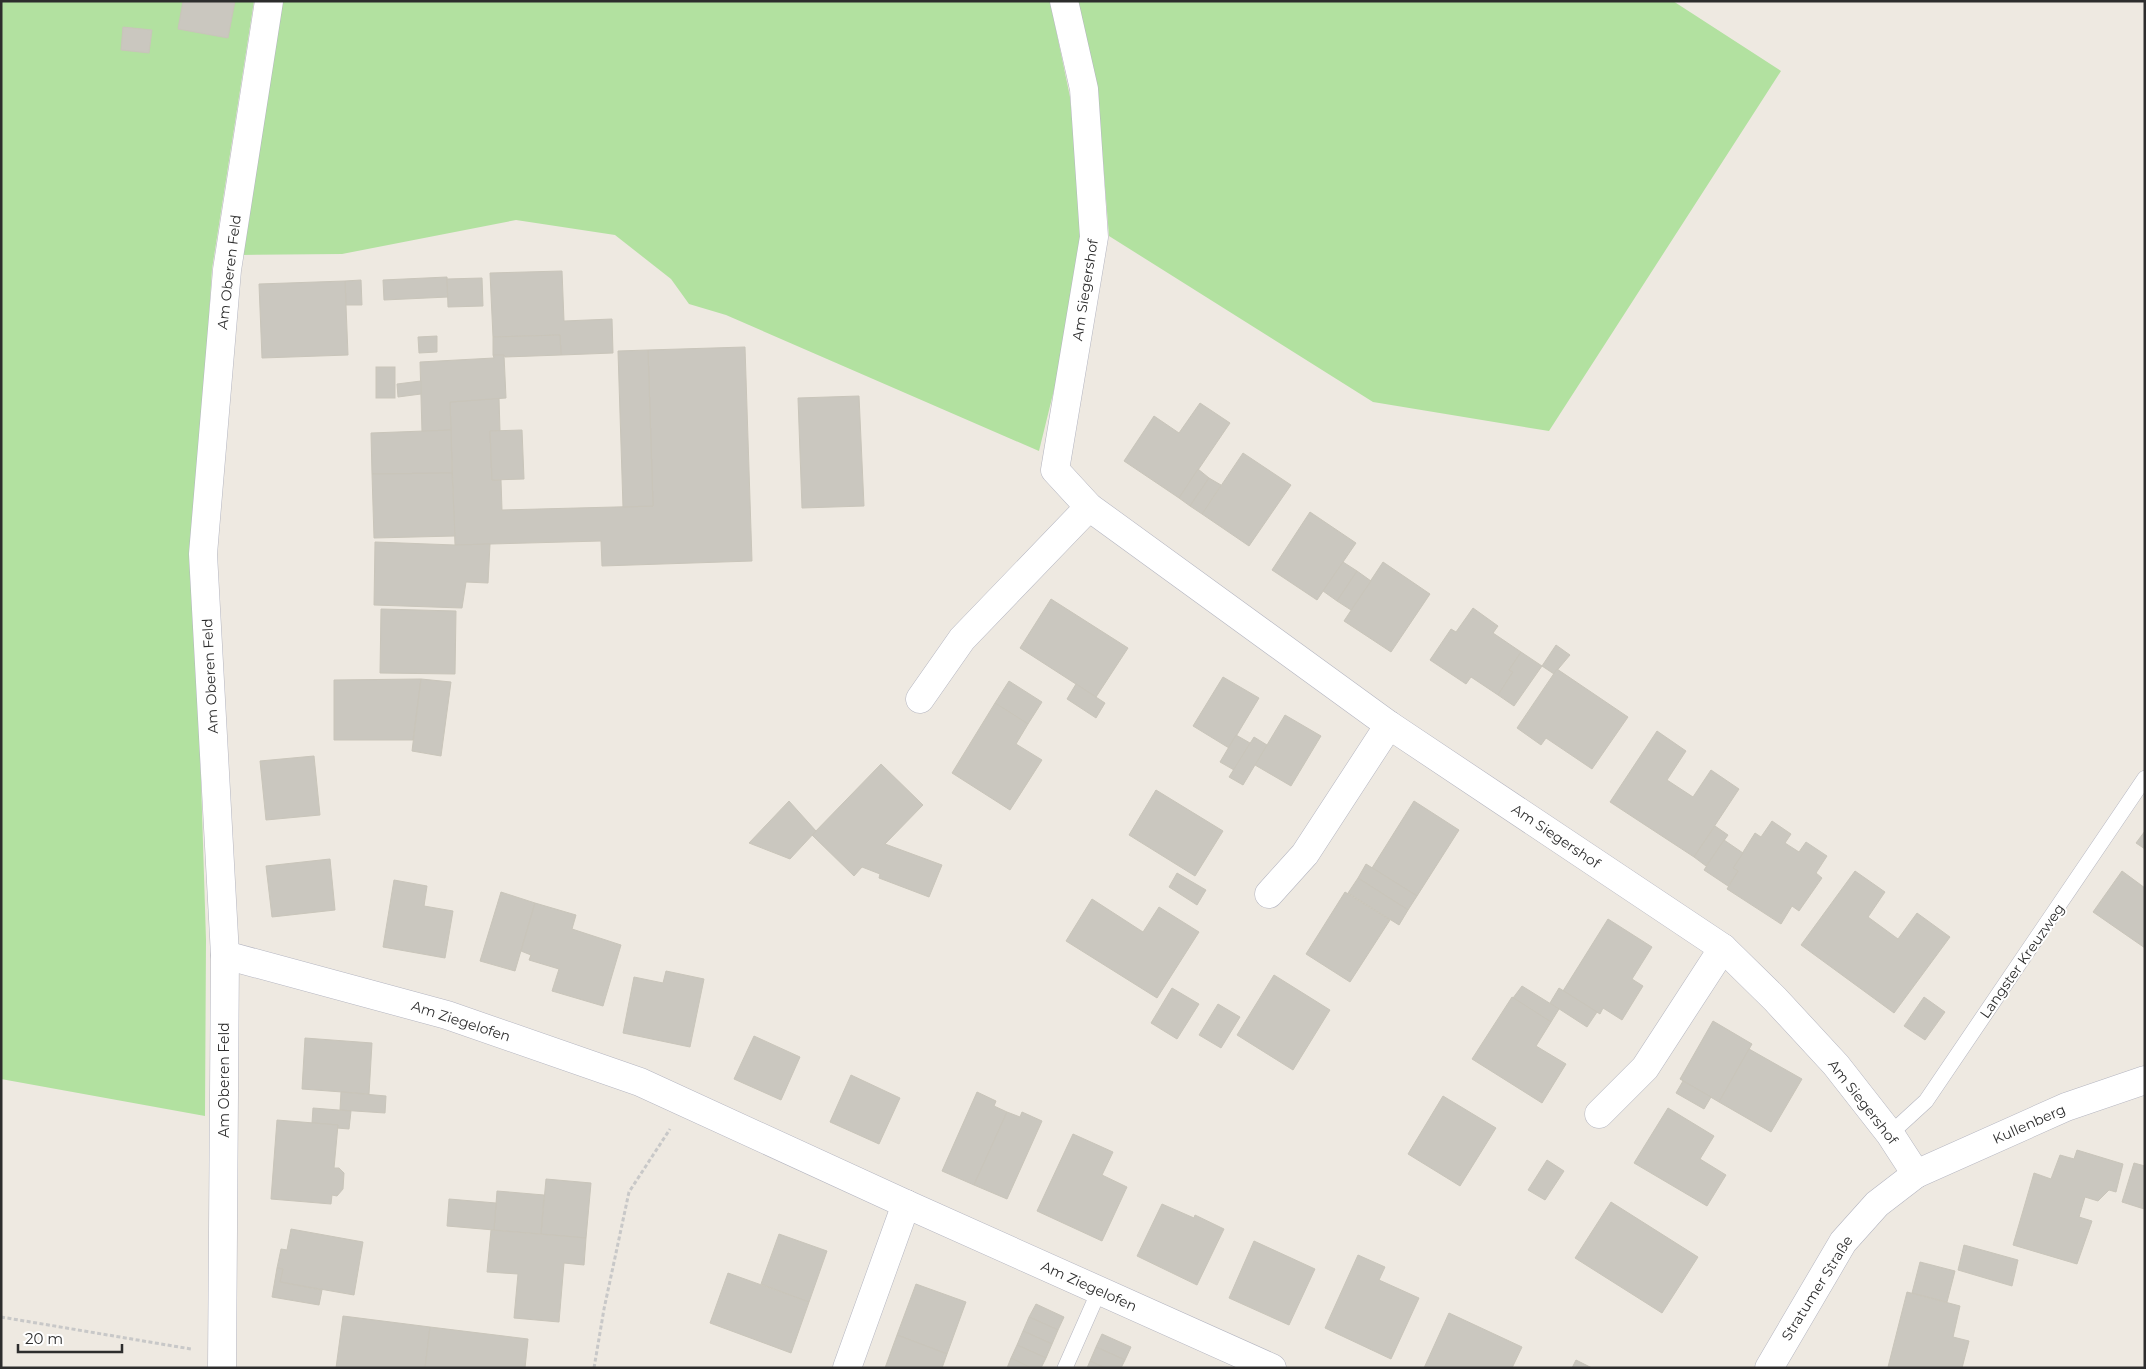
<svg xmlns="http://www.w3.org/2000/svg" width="2146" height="1369" viewBox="0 0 2146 1369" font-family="Montserrat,sans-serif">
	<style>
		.green { fill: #b2e1a0 }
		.building { fill: #cac7bf; stroke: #c9c5ba }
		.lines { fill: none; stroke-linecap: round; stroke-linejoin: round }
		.service-casing { stroke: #b4b5c0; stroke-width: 16 }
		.minor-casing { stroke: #b4b5c0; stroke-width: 29 }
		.tertiary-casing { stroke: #b4b5c0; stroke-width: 29 }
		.path { stroke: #c8c8c8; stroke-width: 3; stroke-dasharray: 4 2.5; stroke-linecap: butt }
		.service { stroke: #fff; stroke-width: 15 }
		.minor { stroke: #fff; stroke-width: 28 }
		.tertiary { stroke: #fff; stroke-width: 28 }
		.labels { text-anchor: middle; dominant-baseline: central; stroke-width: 4; stroke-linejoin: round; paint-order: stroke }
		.street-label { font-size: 14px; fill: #2d2d2d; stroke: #fff }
	</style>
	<rect width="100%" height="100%" fill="#eee9e1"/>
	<g class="green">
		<polygon points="1,1 254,1 212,269 194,555 206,940 205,1116 1,1079"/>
		<polygon points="283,1 1050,1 1070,97 1083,238 1076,300 1039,451 726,315 689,304 671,279 615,235 516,220 342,254 240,255"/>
		<polygon points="1078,1 1673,1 1781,71 1549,431 1373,402 1109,236 1097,87"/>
	</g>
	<g class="building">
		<polygon points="183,1 235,1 228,38 178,29"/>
		<polygon points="123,27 152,30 149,53 121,50"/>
		<polygon points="562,271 564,321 612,319 613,353 561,355 560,335 493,337 490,273"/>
		<polygon points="447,277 448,297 384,300 383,280"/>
		<polygon points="482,278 483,306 448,307 447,279"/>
		<polygon points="361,280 362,305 346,305 345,281"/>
		<polygon points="345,281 348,355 262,358 259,284"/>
		<polygon points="560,335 561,355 505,357 504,355 493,355 493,337"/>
		<polygon points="437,336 437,352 419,353 418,337"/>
		<polygon points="745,347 752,561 602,566 601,541 455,545 450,402 499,398 500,431 490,431 492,480 501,480 502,510 653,506 648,350"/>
		<polygon points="648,350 653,506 623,507 618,351"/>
		<polygon points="493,355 504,355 506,398 450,402 451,430 422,432 420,362 494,358"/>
		<rect x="376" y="367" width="19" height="31"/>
		<polygon points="421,381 421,394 398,397 397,384"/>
		<polygon points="859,396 864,506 802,508 798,398"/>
		<polygon points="1200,403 1230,423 1179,498 1124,461 1154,416 1179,433"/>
		<polygon points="451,430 452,473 372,474 371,433"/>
		<polygon points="522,430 524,479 492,480 490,431"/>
		<polygon points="1243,453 1291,485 1249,546 1202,514"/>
		<polygon points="1198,469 1209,478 1190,506 1179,498"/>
		<polygon points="452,473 455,536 374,538 372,474"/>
		<polygon points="1209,478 1221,485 1202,514 1190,506"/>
		<polygon points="1310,512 1356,543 1317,600 1272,570"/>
		<polygon points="375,542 455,545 490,544 488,583 466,582 462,608 374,605"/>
		<polygon points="1343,562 1357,571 1337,601 1323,591"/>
		<polygon points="1383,562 1430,594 1391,652 1344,621"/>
		<polygon points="1357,571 1371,581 1351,610 1337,601"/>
		<polygon points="1051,599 1128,648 1096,697 1020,648"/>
		<polygon points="1473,608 1498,626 1493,633 1521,652 1509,670 1513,672 1498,695 1471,677 1466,684 1430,660 1451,629 1456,632"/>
		<polygon points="381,609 456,611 455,674 380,673"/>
		<polygon points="1556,645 1570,655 1554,674 1542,666"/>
		<polygon points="1521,652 1542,666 1514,706 1498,695 1513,672 1509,670"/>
		<polygon points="1557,669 1628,717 1592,769 1546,738 1541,745 1517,728"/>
		<polygon points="1223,677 1259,698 1229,748 1193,726"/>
		<polygon points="421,679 413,740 334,740 334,680"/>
		<polygon points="421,679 451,682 441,756 412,751"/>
		<polygon points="1009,681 1042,702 1028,724 995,703"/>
		<polygon points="1076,684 1105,703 1096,718 1067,699"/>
		<polygon points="995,703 1028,724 1016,744 1042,760 1010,810 952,773"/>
		<polygon points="1285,715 1321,736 1291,786 1255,765"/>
		<polygon points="1657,731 1686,751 1667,780 1693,797 1711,770 1739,789 1694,857 1610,802"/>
		<polygon points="1236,735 1250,743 1234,770 1220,762"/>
		<polygon points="1254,737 1267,745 1243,785 1229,777"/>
		<polygon points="314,756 320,815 266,820 260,761"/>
		<polygon points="881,764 923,805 885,844 942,865 929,897 879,878 880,874 862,867 854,876 812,835"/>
		<polygon points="1156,790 1223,831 1195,876 1129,835"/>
		<polygon points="789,801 816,831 790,859 749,843"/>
		<polygon points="1414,801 1459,830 1417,896 1372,868"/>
		<polygon points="1772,821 1791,834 1785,843 1799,852 1806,842 1827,856 1816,873 1822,878 1799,911 1792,906 1781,924 1727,889 1738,871 1733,868 1755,833 1761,837"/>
		<polygon points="1715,826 1728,835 1706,866 1694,857"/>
		<polygon points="2145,831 2145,849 2136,843"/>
		<polygon points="1724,840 1743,853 1733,868 1738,871 1728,886 1704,870"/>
		<polygon points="330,859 335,910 272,917 266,866"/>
		<polygon points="1366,864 1417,896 1408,910 1358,878"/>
		<polygon points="1855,871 1885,892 1868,917 1898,939 1917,913 1950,937 1894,1013 1801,945"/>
		<polygon points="2122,871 2145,888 2145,948 2093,912"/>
		<polygon points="1177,873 1206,890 1197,905 1169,887"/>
		<polygon points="1358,878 1408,910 1399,925 1348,893"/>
		<polygon points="394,880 427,886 424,906 453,911 445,958 383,947"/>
		<polygon points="501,892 535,903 515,971 480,961"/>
		<polygon points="1345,892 1390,920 1350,982 1306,954"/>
		<polygon points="1092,899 1143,932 1159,907 1199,932 1157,998 1066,941"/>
		<polygon points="535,903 576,915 572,929 621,945 603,1006 552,991 559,969 529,960 531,955 521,951"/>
		<polygon points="1608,919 1652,947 1632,979 1643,986 1622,1020 1603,1008 1600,1014 1563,991"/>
		<polygon points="666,971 704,979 690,1047 623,1033 634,977 663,983"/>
		<polygon points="1274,975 1330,1010 1293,1070 1237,1035"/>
		<polygon points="1522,986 1559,1009 1551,1022 1513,998"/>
		<polygon points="1172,988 1199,1004 1177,1039 1151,1023"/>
		<polygon points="1559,988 1597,1012 1587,1027 1550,1003"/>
		<polygon points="1512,997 1551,1022 1536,1046 1566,1064 1542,1103 1472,1059"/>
		<polygon points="1924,997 1945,1012 1925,1040 1904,1026"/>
		<polygon points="1218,1004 1240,1017 1221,1048 1199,1035"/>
		<polygon points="1713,1021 1752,1044 1719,1102 1680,1079"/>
		<polygon points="754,1036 800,1057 781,1100 734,1079"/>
		<polygon points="305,1038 372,1043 369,1094 302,1089"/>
		<polygon points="1749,1049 1802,1079 1771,1132 1719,1102"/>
		<polygon points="851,1075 900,1098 879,1144 830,1122"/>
		<polygon points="1683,1081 1711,1097 1704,1109 1676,1093"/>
		<polygon points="341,1092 386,1096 385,1113 340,1110"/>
		<polygon points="977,1092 996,1101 994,1106 1007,1112 974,1185 942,1171"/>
		<polygon points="1443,1096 1496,1128 1460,1186 1408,1154"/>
		<polygon points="313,1108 351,1111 349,1129 337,1128 338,1125 312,1123"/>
		<polygon points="1668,1108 1714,1136 1700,1159 1726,1175 1707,1206 1634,1163"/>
		<polygon points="1007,1112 1020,1117 1022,1112 1042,1121 1007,1199 974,1185"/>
		<polygon points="277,1120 338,1125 334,1168 339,1168 344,1173 343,1189 337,1196 332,1195 331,1204 271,1199"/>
		<polygon points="1073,1134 1113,1152 1102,1175 1127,1187 1102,1241 1037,1211"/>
		<polygon points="2077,1150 2123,1164 2116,1192 2109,1190 2098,1201 2085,1197 2079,1217 2092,1221 2077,1264 2013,1245 2034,1173 2051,1179 2060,1155 2074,1159"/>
		<polygon points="1547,1160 1564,1171 1545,1200 1528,1190"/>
		<polygon points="2134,1163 2145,1166 2145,1194 2141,1208 2122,1202"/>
		<polygon points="546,1179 591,1183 586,1238 541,1234"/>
		<polygon points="497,1191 544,1195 541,1234 494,1230"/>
		<polygon points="2145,1194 2145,1209 2141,1208"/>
		<polygon points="449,1199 496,1203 494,1230 447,1226"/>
		<polygon points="1611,1202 1698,1257 1662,1313 1575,1258"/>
		<polygon points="1162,1204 1194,1218 1195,1215 1224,1229 1197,1285 1137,1256"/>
		<polygon points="291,1229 363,1242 354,1295 280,1282 283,1269 277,1268 281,1249 287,1250"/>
		<polygon points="491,1230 586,1238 584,1265 564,1263 559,1322 514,1318 518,1274 487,1272"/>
		<polygon points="779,1234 827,1251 809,1302 761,1284"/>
		<polygon points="1254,1241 1315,1269 1289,1325 1229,1298"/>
		<polygon points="1964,1245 2018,1260 2012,1286 1958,1270"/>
		<polygon points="1358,1255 1385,1267 1379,1280 1419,1298 1391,1359 1325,1328"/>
		<polygon points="1920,1262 1955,1271 1947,1302 1912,1293"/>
		<polygon points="277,1268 283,1269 280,1282 322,1290 319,1305 272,1297"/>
		<polygon points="728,1273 809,1302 791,1353 710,1323"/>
		<polygon points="916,1284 966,1302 947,1354 897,1335"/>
		<polygon points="1907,1292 1960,1306 1953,1337 1969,1341 1962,1368 1888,1367"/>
		<polygon points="1036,1304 1064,1317 1058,1330 1029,1317"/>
		<polygon points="1449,1313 1522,1347 1512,1368 1424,1368"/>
		<polygon points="343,1316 430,1327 425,1368 336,1368"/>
		<polygon points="1029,1317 1058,1330 1052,1344 1023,1331"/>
		<polygon points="430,1327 528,1339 525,1368 425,1368"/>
		<polygon points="1023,1331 1052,1344 1046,1358 1017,1345"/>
		<polygon points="1102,1334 1131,1347 1125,1360 1096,1347"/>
		<polygon points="897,1335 947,1354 942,1368 885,1368"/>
		<polygon points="1017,1345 1046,1358 1041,1368 1031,1368 1011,1358"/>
		<polygon points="1096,1347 1125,1360 1121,1368 1105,1368 1090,1361"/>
		<polygon points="1011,1358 1031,1368 1007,1368"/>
		<polygon points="1576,1360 1592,1368 1572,1368"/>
		<polygon points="1090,1361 1105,1368 1087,1368"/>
	</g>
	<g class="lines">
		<defs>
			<g id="service">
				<polyline points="1890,1134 1926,1101 2145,778"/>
				<polyline points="1065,1368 1099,1291"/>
			</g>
			<g id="minor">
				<polyline points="1064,1 1084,89 1094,237 1055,470 1089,507 1389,725 1723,948 1775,999 1836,1065 1890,1134 1916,1174"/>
				<polyline points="920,699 962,639 1089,507"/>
				<polyline points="1269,894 1305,854 1389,725"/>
				<polyline points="225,955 447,1015 640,1082 906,1204 1272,1368"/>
				<polyline points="1599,1114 1645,1068 1723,948"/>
				<polyline points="222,1368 225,955 203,554 227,270 269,1"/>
				<polyline points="847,1368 906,1204"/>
			</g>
			<polyline id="tertiary" points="1769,1368 1843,1242 1877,1204 1916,1174 2066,1107 2145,1080"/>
		</defs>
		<use href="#service" class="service-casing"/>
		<use href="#minor" class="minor-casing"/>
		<use href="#tertiary" class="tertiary-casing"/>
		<g class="path">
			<polyline points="1,1317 191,1349"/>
			<polyline points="594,1368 604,1309 629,1192 670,1129"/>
		</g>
		<use href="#service" class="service"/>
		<use href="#minor" class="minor"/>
		<use href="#tertiary" class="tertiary"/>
	</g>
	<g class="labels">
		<g class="street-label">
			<text transform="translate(229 272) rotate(-83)">Am Oberen Feld</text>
			<text transform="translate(1085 290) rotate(-81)">Am Siegershof</text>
			<text transform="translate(210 676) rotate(-93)">Am Oberen Feld</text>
			<text transform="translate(1556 836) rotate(34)">Am Siegershof</text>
			<text transform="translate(2022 961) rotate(-55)">Langster Kreuzweg</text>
			<text transform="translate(461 1021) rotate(18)">Am Ziegelofen</text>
			<text transform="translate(224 1080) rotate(-90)">Am Oberen Feld</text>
			<text transform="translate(1863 1102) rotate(52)">Am Siegershof</text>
			<text transform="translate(2029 1124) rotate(-24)">Kullenberg</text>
			<text transform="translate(1089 1286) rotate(24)">Am Ziegelofen</text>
			<text transform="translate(1817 1288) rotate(-58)">Stratumer Straße</text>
		</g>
	</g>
	<rect width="2146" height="1369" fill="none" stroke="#2d2d2d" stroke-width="5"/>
	<path d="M18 1344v8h104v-8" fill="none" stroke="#2d2d2d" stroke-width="2.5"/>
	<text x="25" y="1344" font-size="15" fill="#2d2d2d" stroke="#ffffff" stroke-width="4" paint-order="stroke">20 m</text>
</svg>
